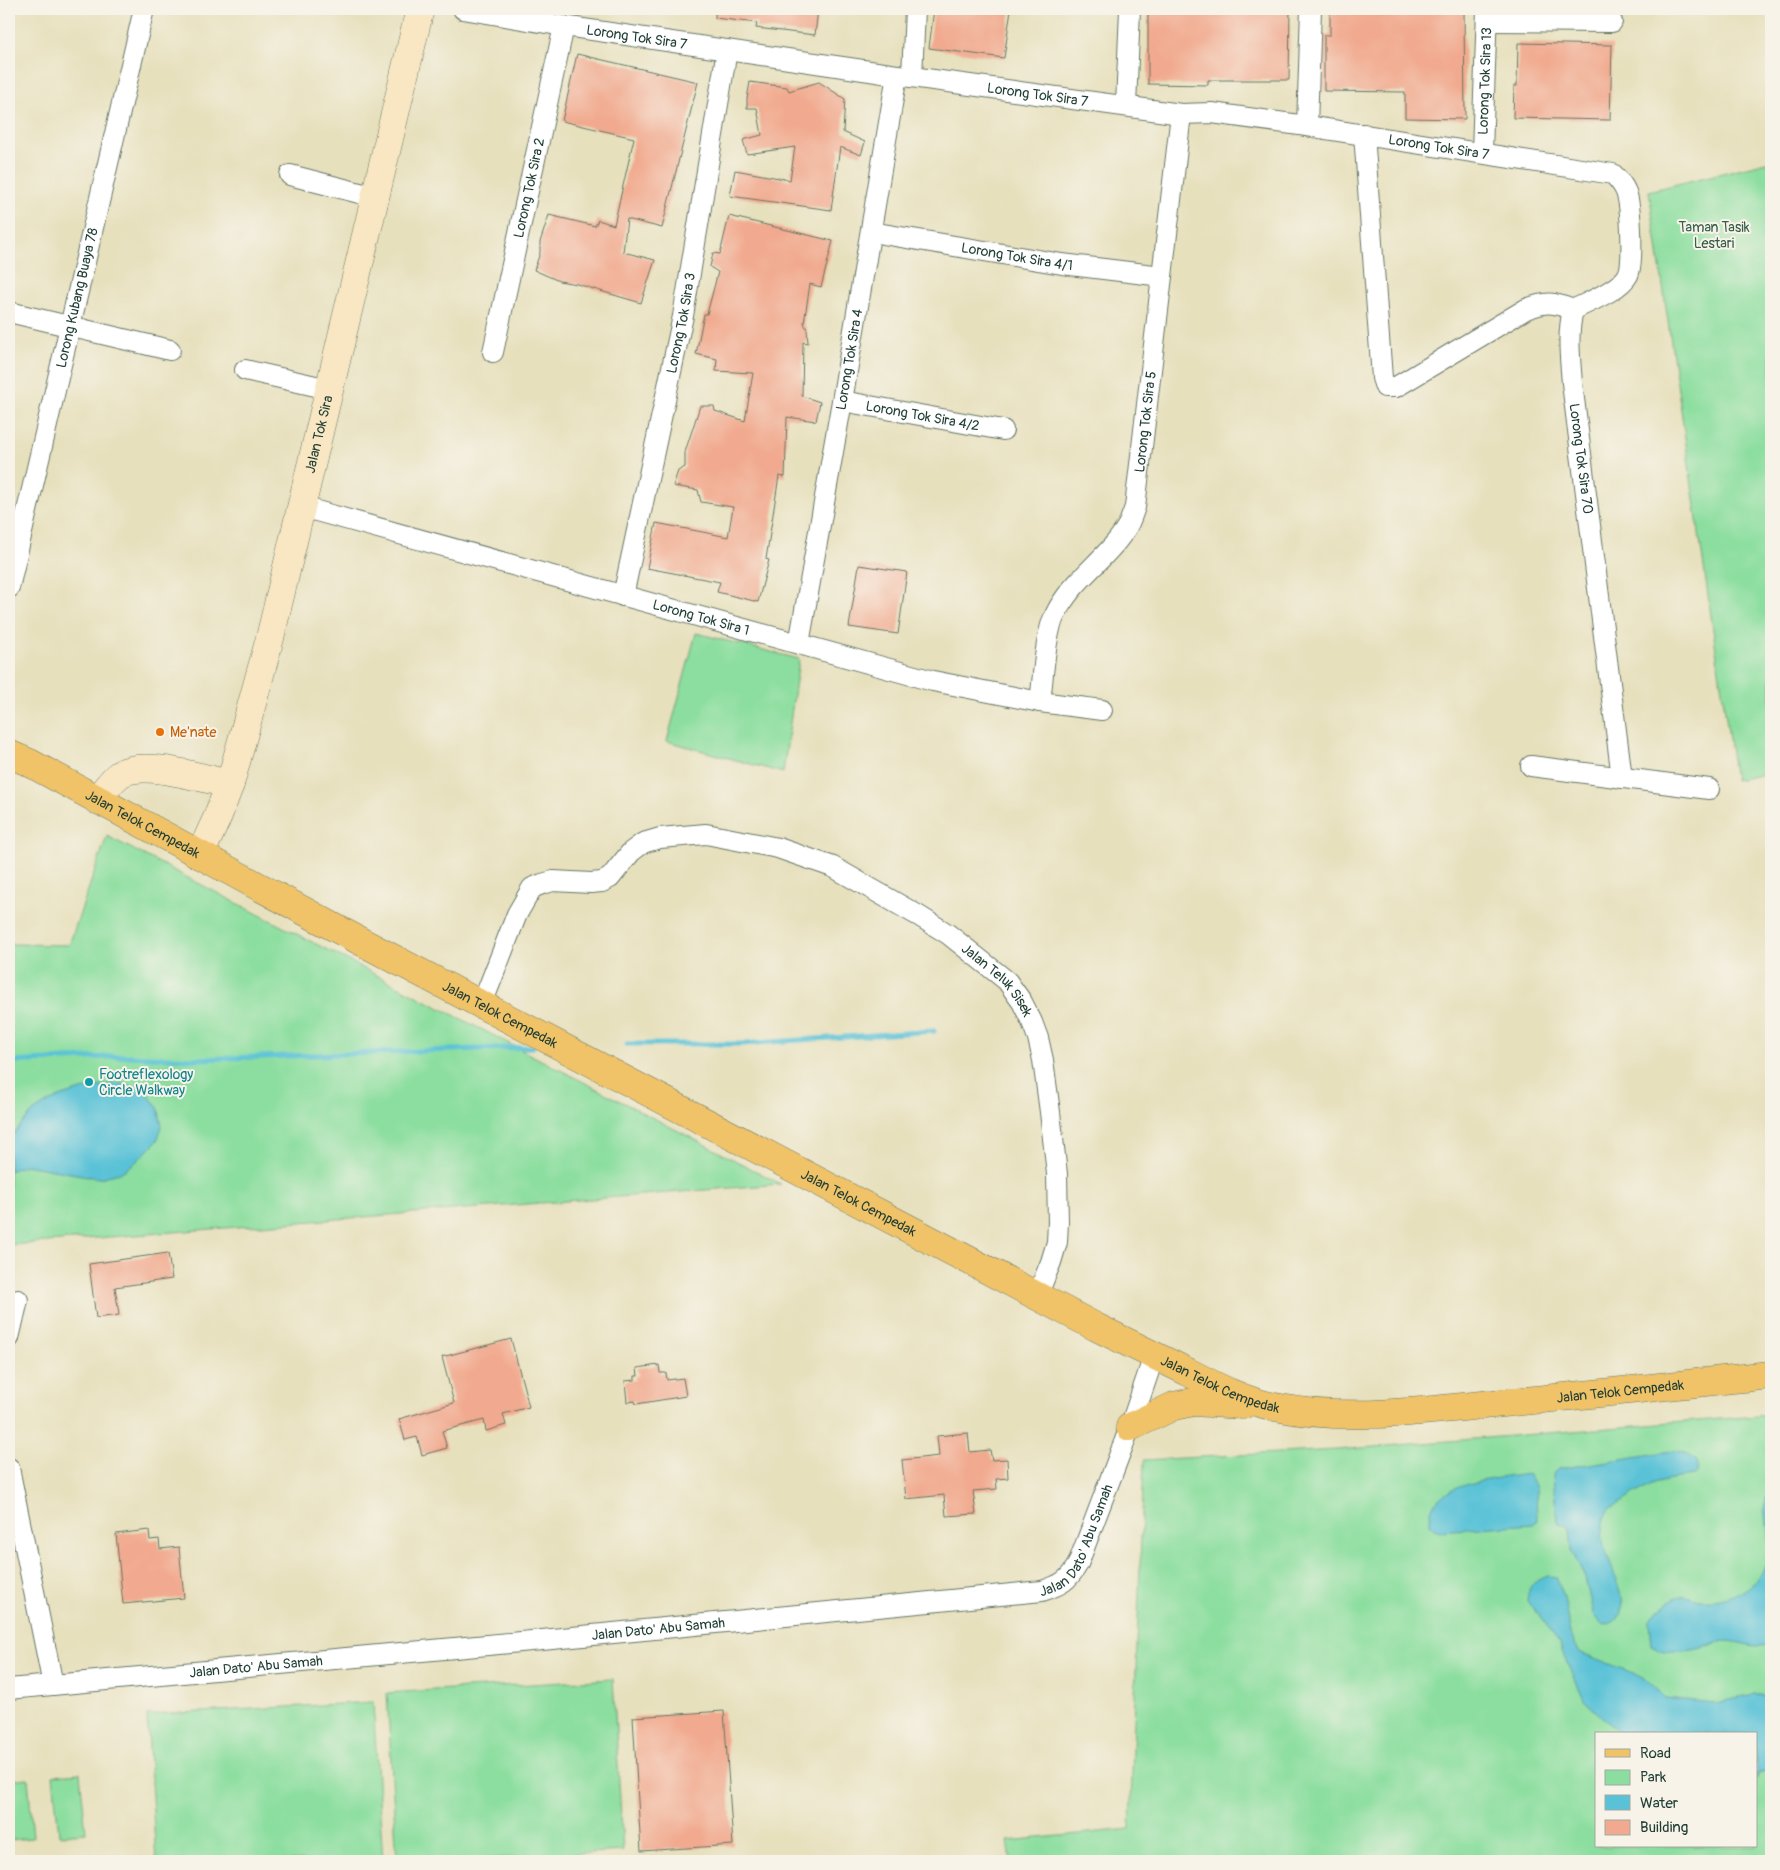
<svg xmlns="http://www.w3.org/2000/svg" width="1780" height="1870" viewBox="0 0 1780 1870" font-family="Pangolin,sans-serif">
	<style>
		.green { fill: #8bde9f; stroke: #558e6a; fill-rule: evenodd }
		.water { fill: #5ac2d7; stroke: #3c8086 }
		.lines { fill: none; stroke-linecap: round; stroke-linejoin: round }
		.stream { stroke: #5ac2d7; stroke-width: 5 }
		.building { fill: #f1aa8f }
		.street-casing { stroke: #657664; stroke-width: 22 }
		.secondary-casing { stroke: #657664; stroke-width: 29 }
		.primary-casing { stroke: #657664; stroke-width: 29 }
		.street { stroke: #fff; stroke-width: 20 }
		.secondary { stroke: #f9e7c3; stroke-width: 28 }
		.primary { stroke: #f1c369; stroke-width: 28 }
		.food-dot { fill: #e8710a; stroke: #f7f3e8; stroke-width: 2 }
		.culture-dot { fill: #0f9aa8; stroke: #f7f3e8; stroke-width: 2 }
		.labels { text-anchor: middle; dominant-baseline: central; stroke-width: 4; stroke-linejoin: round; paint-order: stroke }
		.street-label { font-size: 14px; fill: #1f3d34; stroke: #f7f3e8 }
		.park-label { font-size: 14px; fill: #355d49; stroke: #f7f3e8 }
		.food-label { font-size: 14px; fill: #c56008; stroke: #f7f3e8; text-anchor: start }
		.culture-label { font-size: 14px; fill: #0d838f; stroke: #f7f3e8; text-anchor: start }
	</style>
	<rect width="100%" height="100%" fill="#f7f3e8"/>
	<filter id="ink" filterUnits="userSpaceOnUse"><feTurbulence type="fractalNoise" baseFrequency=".02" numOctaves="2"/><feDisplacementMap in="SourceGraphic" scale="10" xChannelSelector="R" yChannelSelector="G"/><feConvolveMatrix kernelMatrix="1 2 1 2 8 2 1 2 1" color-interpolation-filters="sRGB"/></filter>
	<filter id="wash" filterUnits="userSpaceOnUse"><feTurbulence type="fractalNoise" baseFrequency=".0096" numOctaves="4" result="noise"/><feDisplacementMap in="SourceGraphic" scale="20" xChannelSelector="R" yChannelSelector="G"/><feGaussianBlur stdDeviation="1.12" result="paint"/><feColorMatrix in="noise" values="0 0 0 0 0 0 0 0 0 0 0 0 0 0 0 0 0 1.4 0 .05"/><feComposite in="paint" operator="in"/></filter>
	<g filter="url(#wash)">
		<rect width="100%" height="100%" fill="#e7e0bd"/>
		<g class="green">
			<polygon points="1771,161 1771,773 1735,780 1649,191"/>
			<polygon points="696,633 799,659 783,773 667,741"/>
			<polygon points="107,836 781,1184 9,1245 9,944 69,945"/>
			<path d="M1771,1415v446h-760l-3,-20 122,-12 14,-369 193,-10zM1596,1734h160v112h-160z"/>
			<polygon points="613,1679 623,1851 455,1861 397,1861 387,1693"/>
			<polygon points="373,1702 383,1861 156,1861 147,1715"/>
			<polygon points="80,1773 86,1833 59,1835 53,1775"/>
			<polygon points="28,1778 33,1838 9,1840 9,1780"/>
		</g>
		<g class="water">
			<path d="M110,1084h16l18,6 14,17 4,19 -5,15 -21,21 -16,11 -21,5 -74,-13 -16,6v-32c9,-9 17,-22 27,-29 21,-16 49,-21 74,-26z"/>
			<path d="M1672,1451c5,0 12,0 17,4 8,4 12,15 4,21 -13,2 -29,3 -41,8 -10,5 -20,12 -30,18 -4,2 -10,5 -13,8 -5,7 -8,24 -6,33 4,19 39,79 1,82l-11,-12 -8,-36 -13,-25 -2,-23 -3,-4h-6l-4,-2 -4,-48 5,-6z"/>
			<path d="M1528,1474l8,13 1,34 -4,3 -93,7 -6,-2 -4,-5c0,-8 0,-16 6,-22 16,-21 67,-24 92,-28z"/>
			<path d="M1771,1482v162c-18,6 -29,-3 -46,-3 -10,1 -18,6 -27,8 -14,3 -34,4 -47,-4l-2,-25c7,-7 25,-24 34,-24 6,-1 13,4 19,4 21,2 49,-9 60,-28 17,-30 -6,-64 9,-90z"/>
			<path d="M1548,1576l8,1c11,24 10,51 23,75l64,25 22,21 50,5 39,-8h17v75l-12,3 -3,7v-46l-137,-1 -36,-34 -21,-47 -2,-9 -33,-42c2,-18 6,-18 21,-25z"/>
		</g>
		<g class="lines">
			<g class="stream">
				<polyline points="627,1044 741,1044 934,1031"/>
				<polyline points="9,1062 125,1056 195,1059 230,1058 533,1047"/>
			</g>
		</g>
		<g id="blocks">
			<g class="building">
				<polygon points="715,9 818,9 815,35 756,28 757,23 715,18"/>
				<polygon points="934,9 1011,9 1004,58 929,48"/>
				<polygon points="1148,9 1290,9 1289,80 1208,80 1208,85 1148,84"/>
				<polygon points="1330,9 1464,9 1465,119 1405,118 1405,92 1324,91 1324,35 1330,35"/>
				<polygon points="1518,43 1612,45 1610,120 1513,118 1514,86 1517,86"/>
				<polygon points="577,54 698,82 662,228 627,219 623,252 655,260 641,303 577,284 559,281 534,270 540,253 540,242 549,215 595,226 598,220 614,225 634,138 562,121"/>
				<polygon points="750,82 787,87 789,91 819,82 845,99 843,132 865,142 861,155 840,147 831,210 730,196 735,170 790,180 795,147 747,154 743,140 762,135 757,108 747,108 747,99"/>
				<polygon points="729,216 833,241 821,287 810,284 804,323 807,329 808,343 803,342 802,396 820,402 816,421 787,417 785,477 779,476 766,559 769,560 758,602 717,592 720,582 647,568 656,523 728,537 733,507 701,502 698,490 673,486 678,471 685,467 685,452 700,406 714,406 715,411 745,421 753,373 716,371 717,359 696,354 704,314 707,314 718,272 710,267 713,253 720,254"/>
				<polygon points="859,565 907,572 898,634 849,627"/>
				<polygon points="168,1253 172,1279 115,1287 119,1315 96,1318 89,1264"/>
				<polygon points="511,1339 529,1407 503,1414 506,1425 486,1431 484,1420 442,1431 447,1448 422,1455 417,1437 405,1440 399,1419 454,1403 442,1357"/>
				<polygon points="659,1365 660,1373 666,1373 667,1380 683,1378 686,1396 636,1404 635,1401 627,1402 625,1381 635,1380 635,1376 638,1376 637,1368"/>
				<polygon points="968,1433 970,1452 990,1450 992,1460 1007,1459 1008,1478 996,1479 997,1489 973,1491 976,1514 946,1516 944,1495 906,1499 902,1460 939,1456 937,1436"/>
				<polygon points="149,1530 150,1540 159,1539 160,1549 179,1547 184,1598 123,1604 116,1534"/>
				<polygon points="724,1711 733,1845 641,1851 633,1717"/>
			</g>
		</g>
	</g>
	<g filter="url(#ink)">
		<use href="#blocks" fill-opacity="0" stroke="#657664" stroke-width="1"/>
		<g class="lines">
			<defs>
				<g id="street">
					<path id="s1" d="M463,9l101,17 333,49 284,39 31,-1 95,13 306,48c5,5 10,10 13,18 5,13 8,71 2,83 -8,15 -40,27 -55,35 -6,24 -3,48 -1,73l50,395"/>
					<polyline points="1487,21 1612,22"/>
					<polyline points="912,77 915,9"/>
					<polyline points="1126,106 1130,9"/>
					<polyline points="1307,126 1311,9"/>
					<path d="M1364,134l18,244 3,9h11l130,-78c21,-8 27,-7 47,1"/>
					<path id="s2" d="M1482,152l5,-143"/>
					<polyline points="290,175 375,197"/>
					<path id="s3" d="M871,232l191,32 100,12"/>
					<polyline points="9,312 170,350"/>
					<path id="s4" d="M493,352l71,-326"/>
					<polyline points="245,370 329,389"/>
					<path id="s5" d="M842,401l161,29"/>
					<path id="s6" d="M302,507l631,174 107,21 62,8"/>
					<path id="s7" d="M9,588l135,-579"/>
					<path id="s8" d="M623,596l60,-280 44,-266"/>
					<path id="s9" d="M799,644l43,-243 55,-326"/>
					<path id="s10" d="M1040,702c3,-22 5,-68 15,-87 17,-36 54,-57 73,-90 3,-6 5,-12 7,-18l46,-393"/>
					<polyline points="1531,766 1709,789"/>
					<path id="s11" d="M482,1004l35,-90 15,-26 10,-4 11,-3 38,2 11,-1 8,-4 21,-26 12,-9 17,-5 46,-4 72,14 55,19 86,49 29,18 59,47 15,21 10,20 6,16 5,22 7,52 7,62 1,48 -1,20 -6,20 -14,34"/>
					<polyline points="9,1338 18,1300"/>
					<polyline points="9,1468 53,1685"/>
					<path id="s12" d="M9,1689l533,-49 500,-49c19,-6 26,-10 36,-27l52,-137 24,-71"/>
				</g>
				<g id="secondary">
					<path d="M97,800c7,-8 14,-20 23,-26 24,-15 83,5 110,10"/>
					<path id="s13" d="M200,855l17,-37 13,-34 40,-146 150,-629"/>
				</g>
				<g id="primary">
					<path id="s14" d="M9,754l21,9 313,169 753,395c31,15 61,30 92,45 27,14 56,29 87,35 68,14 139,5 207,-2 97,-9 193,-20 289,-30"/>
					<polyline points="1130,1427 1174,1406 1193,1402 1243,1405"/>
				</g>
			</defs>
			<use href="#street" class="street-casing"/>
			<use href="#secondary" class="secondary-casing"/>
			<use href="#primary" class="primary-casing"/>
			<use href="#street" class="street"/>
			<use href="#secondary" class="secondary"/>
			<use href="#primary" class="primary"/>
		</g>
	</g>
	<circle class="food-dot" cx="160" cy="732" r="5"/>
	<circle class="culture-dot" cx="89" cy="1082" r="5"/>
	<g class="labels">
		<g class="street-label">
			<text stroke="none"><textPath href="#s1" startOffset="176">Lorong Tok Sira 7</textPath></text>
			<text stroke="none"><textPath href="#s2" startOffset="71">Lorong Tok Sira 13</textPath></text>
			<text stroke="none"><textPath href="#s1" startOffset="581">Lorong Tok Sira 7</textPath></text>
			<text stroke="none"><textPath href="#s1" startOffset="986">Lorong Tok Sira 7</textPath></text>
			<text stroke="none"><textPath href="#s4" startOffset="168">Lorong Tok Sira 2</textPath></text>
			<text stroke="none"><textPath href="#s3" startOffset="148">Lorong Tok Sira 4/1</textPath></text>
			<text stroke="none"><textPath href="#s7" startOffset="298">Lorong Kubang Buaya 78</textPath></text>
			<text stroke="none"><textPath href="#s8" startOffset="279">Lorong Tok Sira 3</textPath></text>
			<text stroke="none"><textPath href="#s9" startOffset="289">Lorong Tok Sira 4</textPath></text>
			<text stroke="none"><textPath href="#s5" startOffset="82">Lorong Tok Sira 4/2</textPath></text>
			<text stroke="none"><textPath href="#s10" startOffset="310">Lorong Tok Sira 5</textPath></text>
			<text stroke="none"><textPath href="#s13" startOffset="438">Jalan Tok Sira</textPath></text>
			<text stroke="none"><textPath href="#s1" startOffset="1484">Lorong Tok Sira 70</textPath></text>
			<text stroke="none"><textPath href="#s6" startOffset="414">Lorong Tok Sira 1</textPath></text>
			<text stroke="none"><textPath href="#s14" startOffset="151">Jalan Telok Cempedak</textPath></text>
			<text stroke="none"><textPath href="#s11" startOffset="652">Jalan Teluk Sisek</textPath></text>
			<text stroke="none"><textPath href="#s14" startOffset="556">Jalan Telok Cempedak</textPath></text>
			<text stroke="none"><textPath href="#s14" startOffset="961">Jalan Telok Cempedak</textPath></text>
			<text stroke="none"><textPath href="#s14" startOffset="1366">Jalan Telok Cempedak</textPath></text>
			<text stroke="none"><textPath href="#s14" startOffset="1772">Jalan Telok Cempedak</textPath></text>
			<text stroke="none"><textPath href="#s12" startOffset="1102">Jalan Dato' Abu Samah</textPath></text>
			<text stroke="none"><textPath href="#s12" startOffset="652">Jalan Dato' Abu Samah</textPath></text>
			<text stroke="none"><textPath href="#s12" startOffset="248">Jalan Dato' Abu Samah</textPath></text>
		</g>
		<g class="park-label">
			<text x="1714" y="227">Taman Tasik<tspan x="1714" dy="16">Lestari</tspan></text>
		</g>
		<g class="food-label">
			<text x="170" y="732">Me'nate</text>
		</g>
		<g class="culture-label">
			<text x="99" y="1074">Footreflexology<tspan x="99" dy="16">Circle Walkway</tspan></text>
		</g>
	</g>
	<rect width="1780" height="1870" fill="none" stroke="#f7f3e8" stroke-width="30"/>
	<rect x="1595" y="1732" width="162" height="115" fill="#f7f3e8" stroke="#a1aaa0"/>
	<rect x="1605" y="1749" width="25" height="8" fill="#f1c369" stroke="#a1aaa0"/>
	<text x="1640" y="1758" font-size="15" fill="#1f3d34">Road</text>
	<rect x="1605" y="1770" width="25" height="15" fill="#8bde9f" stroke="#a1aaa0"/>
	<text x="1640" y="1782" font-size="15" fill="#1f3d34">Park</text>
	<rect x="1605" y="1795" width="25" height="15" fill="#5ac2d7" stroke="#a1aaa0"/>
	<text x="1640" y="1808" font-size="15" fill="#1f3d34">Water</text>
	<rect x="1605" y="1820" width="25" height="15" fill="#f1aa8f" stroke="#a1aaa0"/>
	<text x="1640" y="1832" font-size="15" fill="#1f3d34">Building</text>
</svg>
